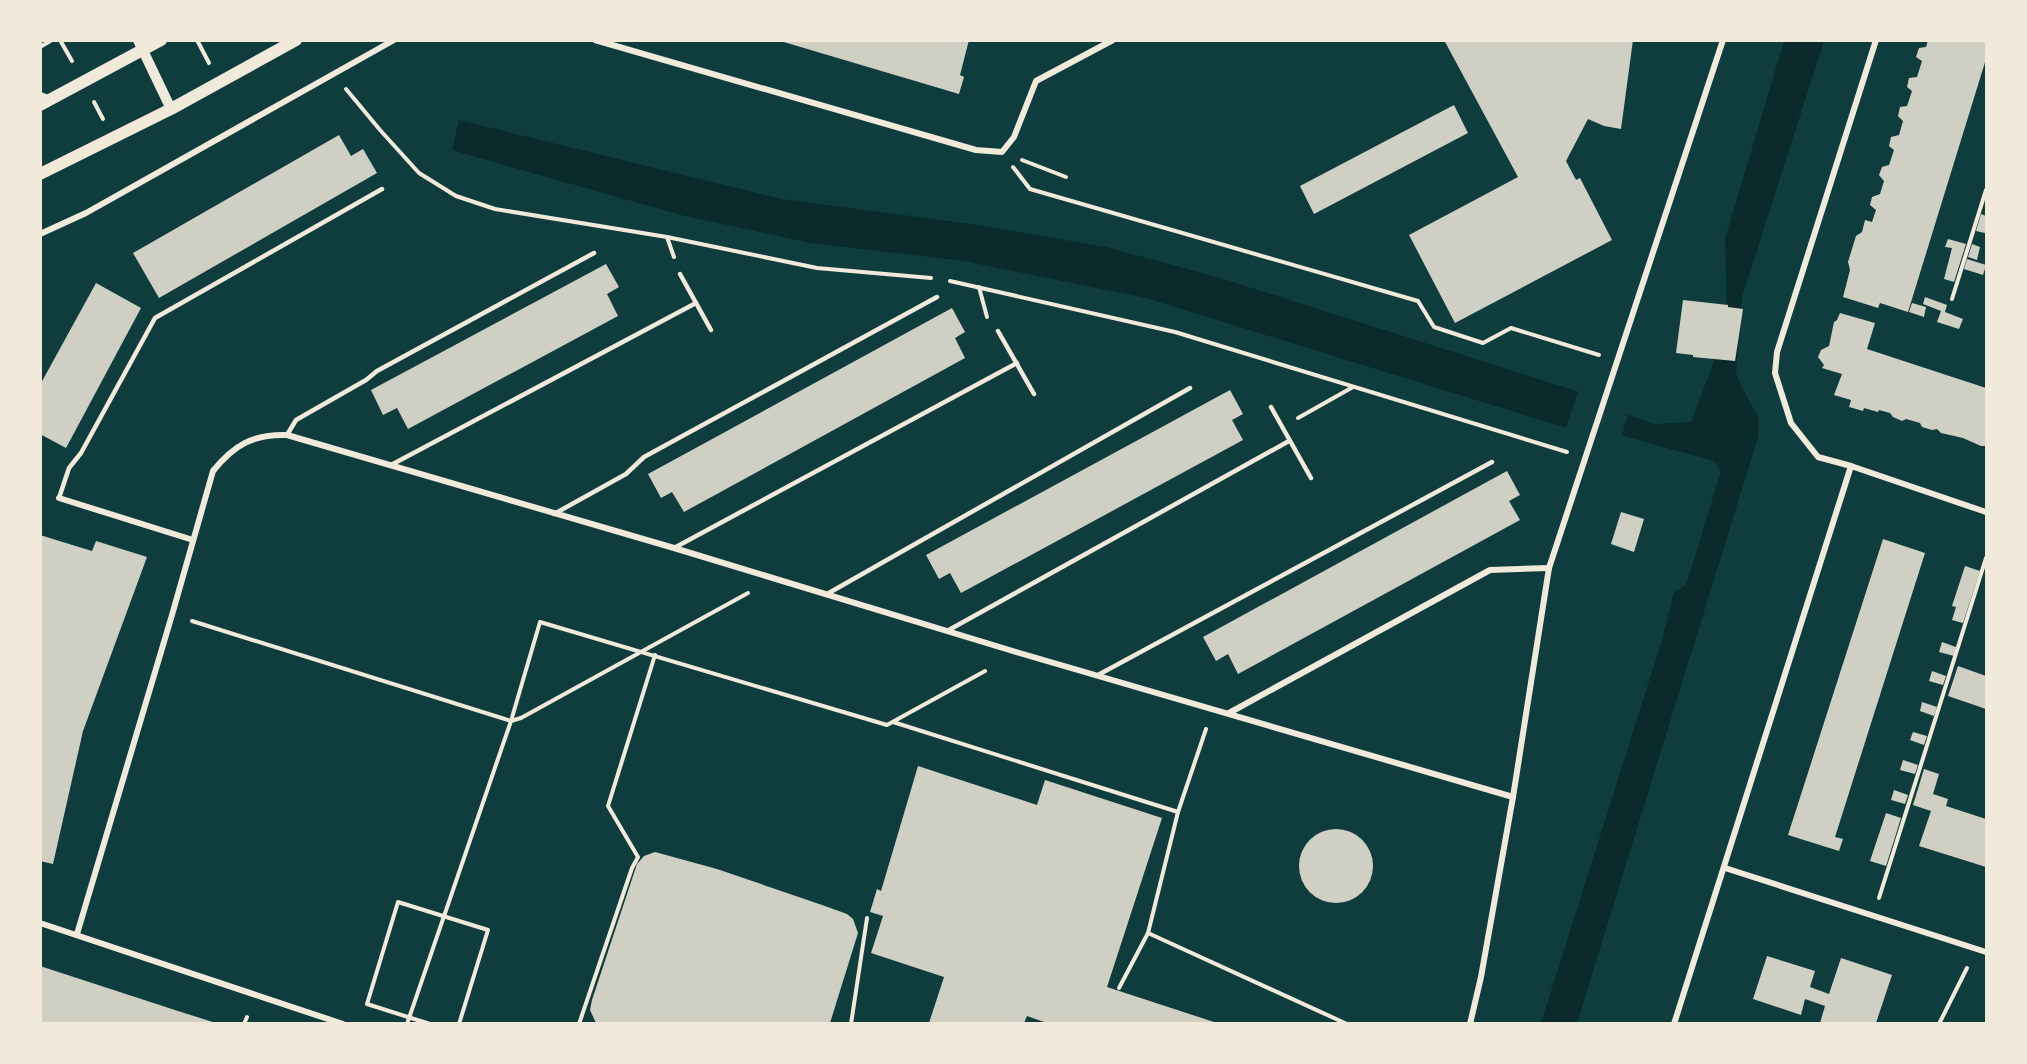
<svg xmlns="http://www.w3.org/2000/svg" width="2027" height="1064" viewBox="0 0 2027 1064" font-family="'Nunito Sans',sans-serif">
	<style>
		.water { fill: #0a2a2b }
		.pier { fill: #0f3d3e }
		.building { fill: #cfcfc3 }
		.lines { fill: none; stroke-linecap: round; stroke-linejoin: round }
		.path { stroke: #f1e9da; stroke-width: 4 }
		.service { stroke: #f1e9da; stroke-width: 4.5 }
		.minor { stroke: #f1e9da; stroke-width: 6 }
		.tertiary { stroke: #f1e9da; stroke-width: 10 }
		.secondary { stroke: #f1e9da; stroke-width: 12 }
	</style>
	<rect width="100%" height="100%" fill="#0f3d3e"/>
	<polygon class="water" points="1784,41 1824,41 1742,297 1736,372 1741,386 1759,418 1758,437 1577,1023 1541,1023 1662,640 1674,592 1686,585 1721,471 1714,461 1624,436 1563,427 1146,298 964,261 811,243 681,215 452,150 459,120 781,199 979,225 1106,247 1217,277 1576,391 1632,416 1655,424 1691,422 1712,367 1727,309 1725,239"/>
	<polygon class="pier" points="1579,389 1629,411 1621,438 1565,431"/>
	<g class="building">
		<polygon points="777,40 969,40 960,75 964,77 959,94"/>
		<polygon points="1444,40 1633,40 1621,129 1604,126 1588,119 1566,161 1576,180 1580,178 1612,240 1455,323 1409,235 1518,177"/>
		<polygon points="1928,40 1986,40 1986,59 1908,312 1880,303 1878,308 1843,297 1850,270 1848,262 1856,236 1862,232 1865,220 1872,222 1876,210 1870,205 1872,197 1880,194 1884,181 1879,175 1882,167 1889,165 1894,150 1889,146 1891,137 1899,135 1903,121 1898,116 1900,107 1907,106 1912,91 1907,87 1909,78 1917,77 1922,61 1916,57 1919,48 1926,47"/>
		<polygon points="1454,105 1468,133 1314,214 1300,186"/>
		<polygon points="339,135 351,156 363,149 377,173 159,298 133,253"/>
		<polygon points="1981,214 1986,216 1985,233 1976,231"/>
		<polygon points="1948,239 1966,244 1954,282 1944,279 1952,248 1945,247"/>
		<polygon points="1972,244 1980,247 1977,260 1968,257"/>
		<polygon points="1967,259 1986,265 1983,275 1964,269"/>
		<polygon points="606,264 619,287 607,294 618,316 408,429 397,408 383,415 371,390"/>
		<polygon points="96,283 141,308 66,448 40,434 40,385"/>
		<polygon points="1925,297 1947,305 1945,312 1963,319 1959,329 1937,322 1941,311 1923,304"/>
		<polygon points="1683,300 1728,305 1728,307 1743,309 1735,361 1693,357 1693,355 1676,353"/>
		<polygon points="1912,303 1926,307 1924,317 1909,312"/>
		<polygon points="952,308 965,332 955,338 965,358 684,512 672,492 661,498 648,474"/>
		<polygon points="1840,313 1875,323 1867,349 1986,388 1986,446 1981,446 1963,438 1941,433 1937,429 1932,430 1922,427 1920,423 1906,419 1902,421 1893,417 1890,413 1879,410 1878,412 1864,408 1863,411 1849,407 1851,400 1834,395 1842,374 1822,368 1824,365 1818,357 1821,350 1829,346 1834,322 1837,320"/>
		<polygon points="1230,390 1243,414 1232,420 1243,440 961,593 950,573 939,579 926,555"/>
		<polygon points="1507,471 1520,495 1509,501 1520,520 1238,674 1228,654 1216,661 1203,637"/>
		<polygon points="1621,512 1644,519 1634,552 1611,544"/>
		<polygon points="40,535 92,551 96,541 147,557 83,731 53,864 40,861"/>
		<polygon points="1883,539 1925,553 1835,837 1843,839 1839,851 1788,835"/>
		<polygon points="1965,566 1980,571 1963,623 1952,620 1956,607 1952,606"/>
		<polygon points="1942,642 1956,647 1954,656 1939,652"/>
		<polygon points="1958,666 1986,676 1986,709 1948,696"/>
		<polygon points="1932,671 1946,676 1943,685 1929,681"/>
		<polygon points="1922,702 1937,707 1934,716 1920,711"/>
		<polygon points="1913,732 1927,736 1924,745 1910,740"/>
		<polygon points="1903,760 1918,765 1915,774 1900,770"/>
		<polygon points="918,766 1037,805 1045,780 1162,818 1107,987 1217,1023 1044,1023 1044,1022 1027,1016 1024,1023 929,1023 944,977 871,953 883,916 870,912 877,889 881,891"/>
		<polygon points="1924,769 1939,774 1933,794 1948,799 1946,806 1986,819 1986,867 1919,846 1931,811 1913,805"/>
		<polygon points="1894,790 1908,795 1905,804 1891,800"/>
		<polygon points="1886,813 1901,818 1886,866 1870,861"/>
		<circle cx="1336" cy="866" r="37"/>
		<polygon points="655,852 717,869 825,906 847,914 853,919 858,933 830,1023 596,1023 590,1010 592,1000 637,864 644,856"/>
		<polygon points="1767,956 1815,971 1810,987 1829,994 1841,958 1892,975 1876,1023 1820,1023 1825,1006 1805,999 1801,1015 1753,999"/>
		<polygon points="40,966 178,1011 216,1023 40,1023"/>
	</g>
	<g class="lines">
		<g class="path">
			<polyline points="60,40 72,61"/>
			<polyline points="197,40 209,63"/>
			<polyline points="40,47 52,40"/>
			<polyline points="346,89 380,130 419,173 456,196 495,209 667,237 817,268 931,278"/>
			<polyline points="94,102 103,119"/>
			<polyline points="1022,160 1066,177"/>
			<polyline points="1013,167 1030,189 1418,301 1434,327 1483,343 1511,328 1599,355"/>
			<polyline points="667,237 674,257"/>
			<polyline points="950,281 1175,332 1567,452"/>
			<polyline points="979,287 987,317"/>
			<polyline points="1952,299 1986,190"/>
			<polyline points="1298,418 1353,387"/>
			<polyline points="192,621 511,721 540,622 887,725 985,671"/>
			<polyline points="893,722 1178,812"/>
			<polyline points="1206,729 1178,812 1148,933 1347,1024"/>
			<polyline points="1879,898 1986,558"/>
			<polyline points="1119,988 1148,933"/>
			<polyline points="244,1024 247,1017"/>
			<polyline points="407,1024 511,721 521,718 748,593"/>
			<polyline points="430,1024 367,1004 398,902 488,930 459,1024"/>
			<polyline points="579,1024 632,868 638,857 608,806 655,655"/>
			<polyline points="851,1024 867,918"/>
			<polyline points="1939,1024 1967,968"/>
		</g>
		<g class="service">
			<polyline points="40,94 51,98"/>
			<polyline points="680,274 711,330"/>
			<polyline points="998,331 1034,394"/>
			<polyline points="1271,407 1311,478"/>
			<polyline points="287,435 296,420 366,380 377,371 594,253"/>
			<polyline points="391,465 696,303"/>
			<polyline points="59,498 69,468 81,453 155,318 382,189"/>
			<polyline points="554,514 626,474 644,457 937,297"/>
			<polyline points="674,548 1017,363"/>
			<polyline points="827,594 1190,388"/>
			<polyline points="947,631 1289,441"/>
			<polyline points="1098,675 1492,462"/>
		</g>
		<g class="minor">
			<polyline points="595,40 976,150 1002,152 1014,137 1036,81 1113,40"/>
			<polyline points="1876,40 1777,352 1775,373 1791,423 1818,457 1851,466 1986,512"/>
			<polyline points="40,234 86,213 394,40"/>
			<polyline points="59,498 193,540"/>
			<polyline points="1229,713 1490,570 1549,568"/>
			<polyline points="1725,868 1986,952"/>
			<polyline points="40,923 343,1024"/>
			<path d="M77,934l95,-319 41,-144c21,-26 40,-37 74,-36l387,113 342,104 497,145"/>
			<polyline points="1470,1024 1481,977 1513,797 1549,568 1723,40"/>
			<polyline points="1674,1024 1851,466"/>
		</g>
		<polyline class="tertiary" points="138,40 171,109"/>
		<g class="secondary">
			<polyline points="40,105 161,40"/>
			<polyline points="40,174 171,109 296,40"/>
		</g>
	</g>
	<rect width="2027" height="1064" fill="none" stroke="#f1e9da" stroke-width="84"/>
</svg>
